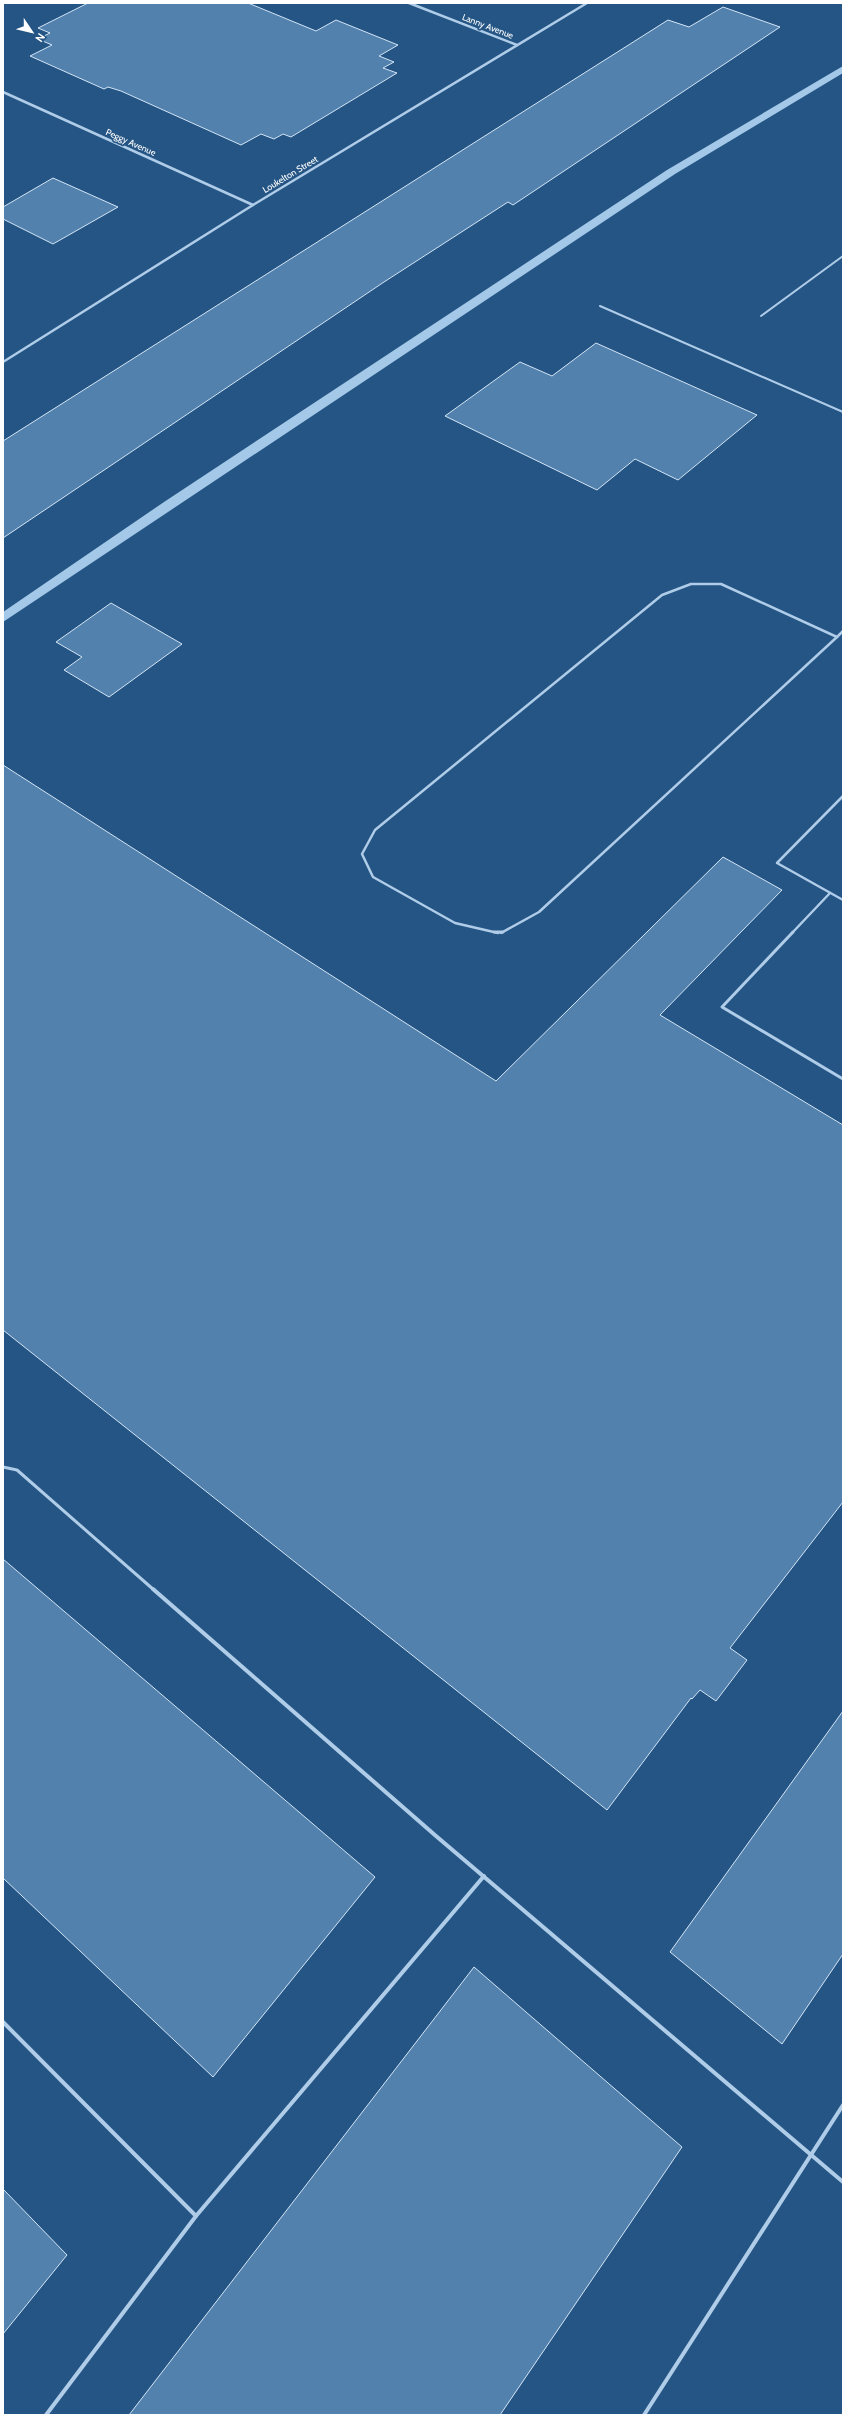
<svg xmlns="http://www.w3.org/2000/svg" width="846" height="2418" viewBox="0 0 846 2418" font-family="Cabin,sans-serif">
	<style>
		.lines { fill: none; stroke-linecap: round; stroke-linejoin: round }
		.stream { fill: #a3c8e8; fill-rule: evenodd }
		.building { fill: #5281ae; stroke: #d3e5f6 }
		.service-far3 { stroke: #afcce8; stroke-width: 2 }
		.service-far2 { stroke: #afcce8; stroke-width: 2.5 }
		.service-far1 { stroke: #afcce8; stroke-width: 3 }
		.service { stroke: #afcce8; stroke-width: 4 }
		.minor { stroke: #afcce8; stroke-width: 2.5 }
		.labels { text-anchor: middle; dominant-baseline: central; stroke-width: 3.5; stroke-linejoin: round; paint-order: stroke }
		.far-street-label { font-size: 9px; fill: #fff; stroke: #255584 }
	</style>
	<rect width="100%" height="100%" fill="#255584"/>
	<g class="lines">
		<polygon class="stream" points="843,66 843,73 675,174 3,622 3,612 164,502 667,170"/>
	</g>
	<g class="building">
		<polygon points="88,3 248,3 316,31 336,20 398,45 379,56 394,62 383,68 397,73 291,137 283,134 274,139 261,134 241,145 121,91 108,87 104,89 30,56 52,45 38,39 50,33 38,28"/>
		<polygon points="723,7 780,27 513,205 508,202 384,282 3,538 3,441 668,20 689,27"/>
		<polygon points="53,178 118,207 53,244 3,219 3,207"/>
		<polygon points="596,343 757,415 678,480 635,459 597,490 445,416 520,362 552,376"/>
		<polygon points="111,603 182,644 109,697 64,670 82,657 56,642"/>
		<polygon points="3,765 496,1081 723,857 782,890 660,1015 843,1125 843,1502 730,1648 747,1660 716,1701 700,1690 692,1699 691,1698 607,1810 3,1330"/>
		<polygon points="3,1559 375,1877 213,2077 3,1878"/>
		<polygon points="843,1711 843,1954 782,2044 670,1952"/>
		<polygon points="474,1967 682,2147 500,2415 129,2415"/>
		<polygon points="3,2189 67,2255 3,2334"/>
	</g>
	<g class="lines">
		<g class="service-far3">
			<polyline points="600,306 843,412"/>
			<polyline points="761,316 843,256"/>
		</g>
		<g class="service-far2">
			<polyline points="837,637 843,631"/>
			<polyline points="843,796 777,863 843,900"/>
			<polyline points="498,933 455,923 373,877 362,854 375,830 662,595 691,584 721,584 837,637"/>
			<polyline points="501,933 539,912 837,637"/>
			<polyline points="792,933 830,893"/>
		</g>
		<g class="service-far1">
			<polyline points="494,932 503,932"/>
			<polyline points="793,932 722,1007 843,1079"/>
			<polyline points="3,1467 17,1470 154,1590"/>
		</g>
		<g class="service">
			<polyline points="153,1589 436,1836 843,2182"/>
			<polyline points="3,2022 196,2216 46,2415"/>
			<polyline points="196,2216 484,1876"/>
			<polyline points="644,2415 843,2105"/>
		</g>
		<g class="minor">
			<polyline points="409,3 517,45"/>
			<polyline points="3,92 253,205"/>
			<polyline points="3,362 253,205 587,3"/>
		</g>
	</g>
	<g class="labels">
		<g class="far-street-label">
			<text transform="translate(488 26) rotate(21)">Lanny Avenue</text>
			<text transform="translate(131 142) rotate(24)">Peggy Avenue</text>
			<text transform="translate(290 174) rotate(-31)">Loukelton Street</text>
		</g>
	</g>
	<rect width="846" height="2418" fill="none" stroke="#ffffff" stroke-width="8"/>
	<g transform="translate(32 32) rotate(125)" stroke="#255584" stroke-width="3" paint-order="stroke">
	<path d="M0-3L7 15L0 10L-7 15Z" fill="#ffffff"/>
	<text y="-6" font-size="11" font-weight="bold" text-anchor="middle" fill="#ffffff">N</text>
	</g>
</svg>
